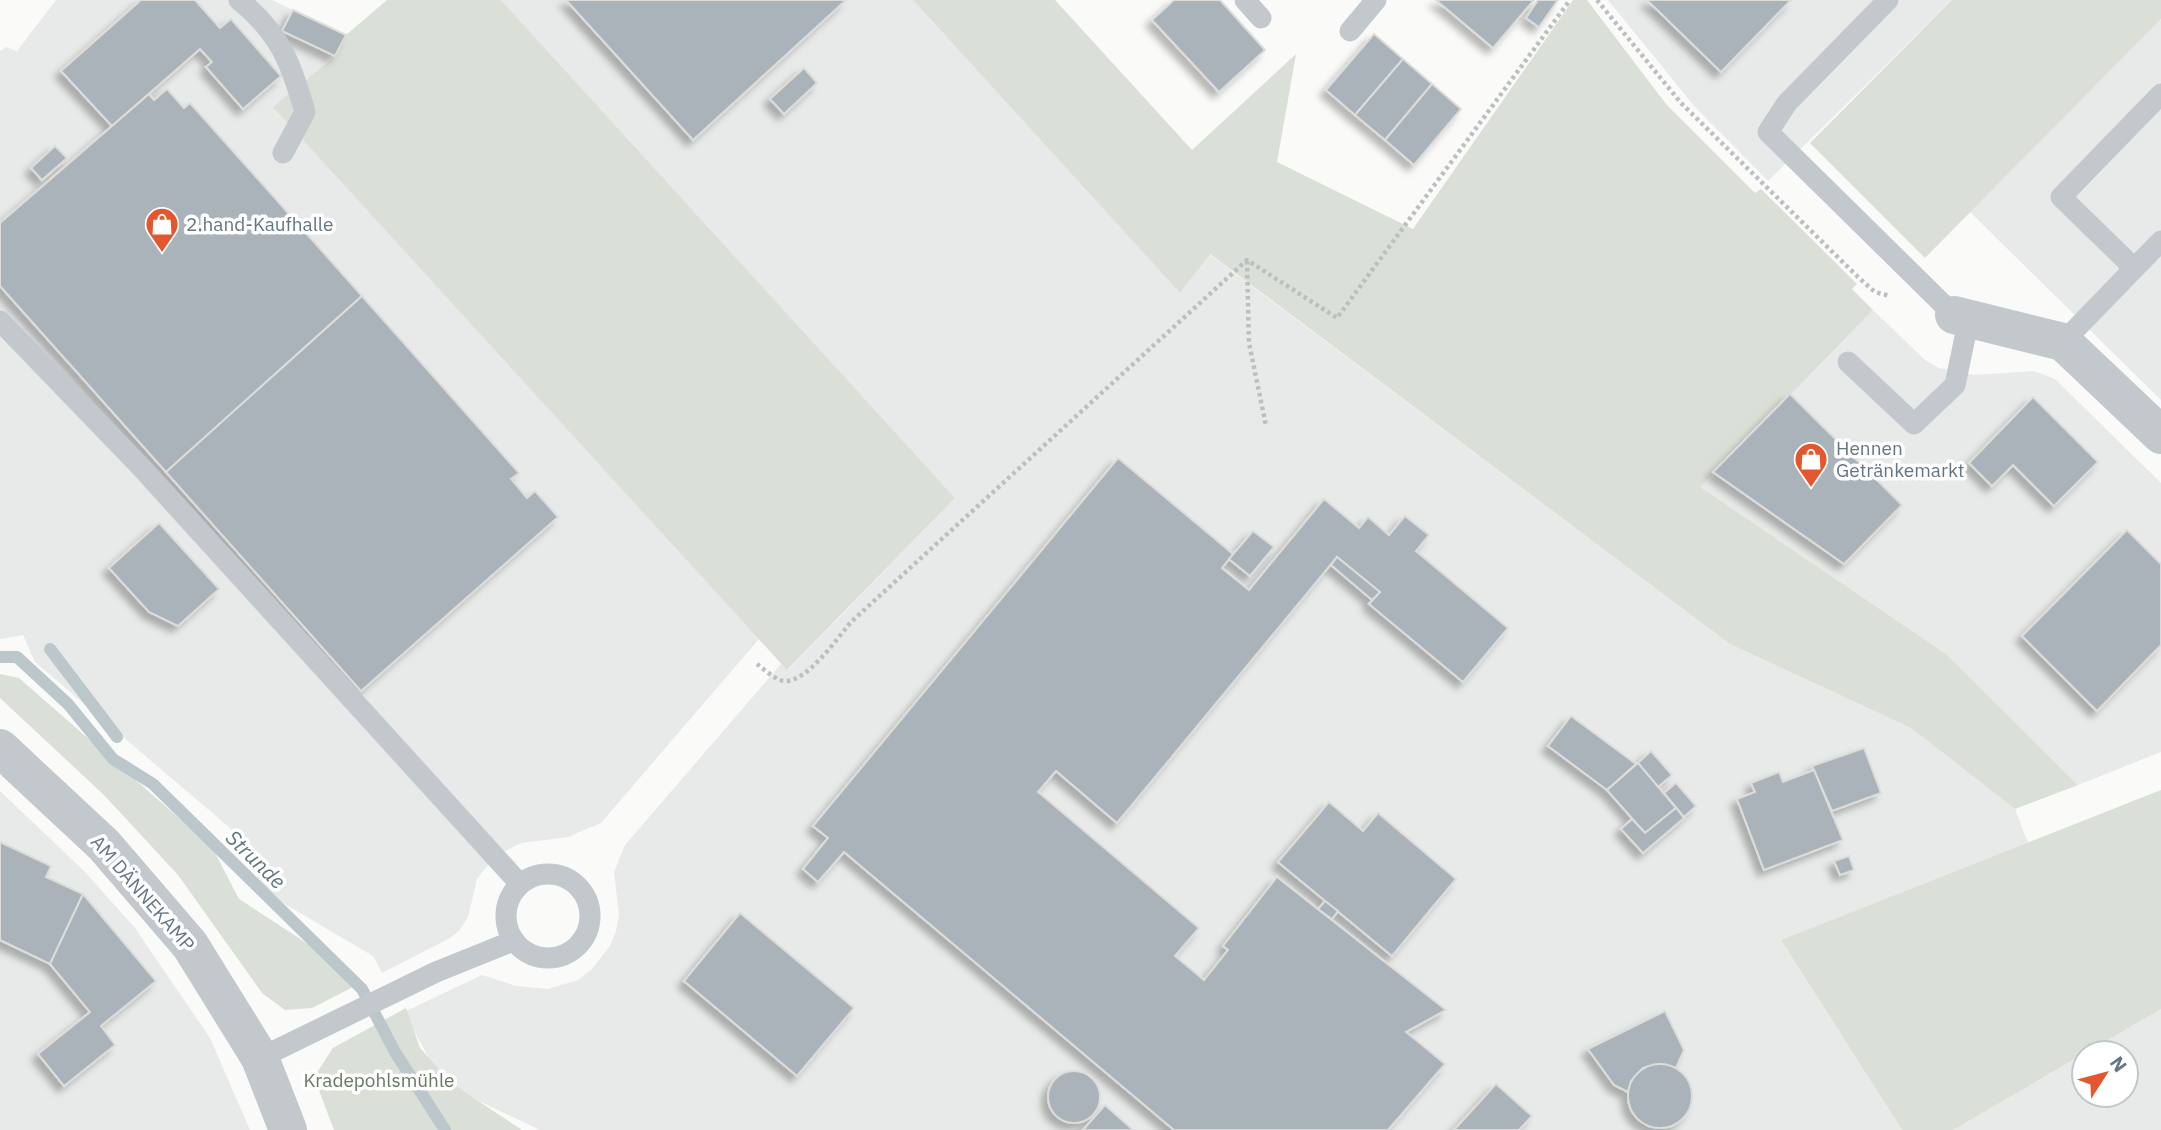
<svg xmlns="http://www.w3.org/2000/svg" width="2161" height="1130" viewBox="0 0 2161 1130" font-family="'IBM Plex Sans',sans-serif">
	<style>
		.built { fill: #e8e9e9 }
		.green { fill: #dadfd7 }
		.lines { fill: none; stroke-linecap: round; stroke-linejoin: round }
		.stream { stroke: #bbc7cb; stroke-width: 12 }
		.building { fill: #aab3b9; stroke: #dcdcda; stroke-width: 2; filter: url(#shadow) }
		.path { stroke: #bbbfc2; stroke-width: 4.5; stroke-dasharray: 3.5 3.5; stroke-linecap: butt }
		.service { stroke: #c3c8cc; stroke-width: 21 }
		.minor { stroke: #c3c8cc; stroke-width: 38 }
		.tertiary { stroke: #c3c8cc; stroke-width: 38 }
		.labels { text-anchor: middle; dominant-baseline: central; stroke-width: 7; stroke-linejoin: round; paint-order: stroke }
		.poi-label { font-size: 19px; fill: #657683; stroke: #fff; text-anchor: start }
		.street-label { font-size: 19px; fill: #657683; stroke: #fff }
		.park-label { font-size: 19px; fill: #687a64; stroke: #fff }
		.water-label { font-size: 21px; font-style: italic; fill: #60757c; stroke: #fff }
	</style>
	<defs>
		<filter id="shadow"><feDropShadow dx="-6" dy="6" stdDeviation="3.5" flood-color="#0004"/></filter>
	</defs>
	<rect width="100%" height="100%" fill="#fafaf8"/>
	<g class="built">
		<polygon points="56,0 272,0 346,35 335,56 274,107 759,639 601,823 568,837 521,843 495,856 477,879 468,917 459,931 450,938 382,973 373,956 266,893 230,828 35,662 23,635 0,639 0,51 6,47 17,51"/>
		<polygon points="501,0 913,0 1180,293 1209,254 1730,644 1911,728 2015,809 2028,843 1781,940 1902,1130 540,1130 443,1084 404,1012 482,975 516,986 548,989 578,980 591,970 610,946 616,931 619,915 614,872 625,845 781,664 788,670 955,498"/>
		<polygon points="1608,0 1952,0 1768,181 1695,107"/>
		<polygon points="2161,19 2161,400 1970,212"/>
		<polygon points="1873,310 1925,360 1939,368 1974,375 2034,371 2055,379 2161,483 2161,752 2078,785 1946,654 1699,487"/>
		<polygon points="0,791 84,871 135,928 210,1038 250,1130 0,1130"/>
		<polygon points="2161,1009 2161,1130 1953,1130 2084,1054 2084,1095 2126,1095 2126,1053 2085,1053"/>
	</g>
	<g class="green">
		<polygon points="387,0 501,0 955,498 787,670 273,107 335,56 346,35"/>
		<polygon points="913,0 1055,0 1192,150 1296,54 1277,162 1413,229 1573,0 1587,0 1666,104 1755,193 1761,189 1857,284 1852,289 1873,310 1700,487 1946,654 2078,785 2015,809 1911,728 1730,644 1210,254 1180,293"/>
		<polygon points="1952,0 2161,0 2161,19 1925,258 1810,143"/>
		<polygon points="0,674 19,678 212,847 239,899 346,969 357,985 312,1008 285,1010 262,993 178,875 104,795 0,698"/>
		<polygon points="2161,790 2161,1009 1953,1130 1902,1130 1781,940"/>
		<polygon points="406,1008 420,1048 451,1083 522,1130 334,1130 314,1077 333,1048"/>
	</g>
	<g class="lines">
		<g class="stream">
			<polyline points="50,649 117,737"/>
			<polyline points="0,657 17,657 68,704 113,759 153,784 362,989 395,1052 445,1130"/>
		</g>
	</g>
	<g class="building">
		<polygon points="141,0 195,0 220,28 231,19 281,76 243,109 206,67 212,62 200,49 112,126 61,71"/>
		<polygon points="566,0 846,0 693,140"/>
		<polygon points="1174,0 1220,0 1265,50 1219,92 1152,20"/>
		<polygon points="1436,0 1534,0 1493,48"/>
		<polygon points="1538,0 1558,0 1539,27 1526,18"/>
		<polygon points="1647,0 1791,0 1721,72"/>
		<polygon points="293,10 346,35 335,56 282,31"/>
		<polygon points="1374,34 1403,59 1355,115 1326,90"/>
		<polygon points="1403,59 1432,84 1385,140 1355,115"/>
		<polygon points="804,68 817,83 784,114 770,99"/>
		<polygon points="1432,84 1461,109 1414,165 1385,140"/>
		<polygon points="167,89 184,108 190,103 362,296 166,472 0,286 0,223 149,94 154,100"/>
		<polygon points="55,146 67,158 42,180 31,168"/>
		<polygon points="362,296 519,473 511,479 527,498 535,491 558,517 361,691 166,472"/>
		<polygon points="1790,394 1902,505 1844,564 1713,472"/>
		<polygon points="2033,397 2098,462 2054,506 2013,465 1992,486 1969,463"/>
		<polygon points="1118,458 1233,554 1222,568 1249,590 1324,499 1359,528 1368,517 1389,535 1405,516 1429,535 1416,551 1508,628 1463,682 1369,604 1380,592 1337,557 1117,823 1056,771 1038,792 1199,928 1175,956 1204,980 1228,950 1223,946 1277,877 1446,1010 1406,1032 1445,1064 1388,1130 1174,1130 844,852 818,882 803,869 828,838 813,826"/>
		<polygon points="159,523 219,589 178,626 149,612 109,568"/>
		<polygon points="2127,530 2161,564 2161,645 2097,711 2022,636"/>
		<polygon points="1253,531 1274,547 1250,576 1229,559"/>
		<polygon points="1337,557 1380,592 1372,600 1331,565"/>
		<polygon points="1571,716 1636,764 1607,790 1548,746"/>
		<polygon points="1864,748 1881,793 1832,811 1812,766"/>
		<polygon points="1651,751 1672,775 1658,787 1638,763"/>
		<polygon points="1638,763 1676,808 1645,833 1607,790"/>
		<polygon points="1814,770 1843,840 1764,870 1737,799 1755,792 1751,783 1779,772 1783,782"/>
		<polygon points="1676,783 1696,806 1684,817 1664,793"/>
		<polygon points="1329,802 1363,831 1378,813 1456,879 1392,956 1278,862"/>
		<polygon points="1676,808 1684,818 1643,853 1621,829 1632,819 1645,833"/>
		<polygon points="0,842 51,866 46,877 83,894 50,964 0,940"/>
		<polygon points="1849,856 1854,870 1840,875 1834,861"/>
		<polygon points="83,894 156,981 101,1026 115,1045 64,1086 38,1054 90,1012 50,964"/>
		<polygon points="1325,901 1338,911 1332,919 1318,909"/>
		<polygon points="740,913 854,1008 797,1076 684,981"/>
		<polygon points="1665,1011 1684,1050 1676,1068 1659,1064 1643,1068 1631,1081 1628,1092 1614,1085 1588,1049"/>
		<circle cx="1660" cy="1096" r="32"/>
		<circle cx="1074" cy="1097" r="26"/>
		<polygon points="1496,1084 1532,1116 1519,1130 1454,1130"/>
		<polygon points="1105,1105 1133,1130 1083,1130"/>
	</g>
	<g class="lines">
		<g class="path">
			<polyline points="1597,0 1681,103 1858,277 1875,292 1890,296"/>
			<polyline points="1247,261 1249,343 1266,426"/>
			<path d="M757,664c7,5 15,13 23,16 23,9 58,-43 71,-58l396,-362 90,58 233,-318"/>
		</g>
		<g class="service">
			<path d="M239,0c41,33 52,63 66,112l-22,41"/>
			<polyline points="1245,0 1261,18"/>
			<polyline points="1888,0 1787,103 1768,132 1954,315"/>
			<polyline points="1350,31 1376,0"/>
			<polyline points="2134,268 2061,197 2161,94"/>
			<polyline points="0,321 140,466 520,884"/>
			<polyline points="2063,342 2161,241"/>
			<polyline points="1848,362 1914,424 1955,385 1969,318"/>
			<circle cx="548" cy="916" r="42"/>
			<polyline points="260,1058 436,972 513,941"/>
		</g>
		<polyline class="minor" points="1954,315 2063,342 2161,435"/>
		<polyline class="tertiary" points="0,748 104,845 190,945 260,1058 288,1130"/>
	</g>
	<defs>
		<symbol id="shop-pin" viewBox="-11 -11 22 30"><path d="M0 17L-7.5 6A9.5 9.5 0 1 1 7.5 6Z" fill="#e4572e" stroke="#fff"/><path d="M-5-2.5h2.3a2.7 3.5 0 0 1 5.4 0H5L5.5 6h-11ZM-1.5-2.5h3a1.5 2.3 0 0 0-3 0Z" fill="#fff"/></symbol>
	</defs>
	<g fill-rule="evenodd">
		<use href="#shop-pin" x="143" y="205" width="38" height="52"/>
		<use href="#shop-pin" x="1792" y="440" width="38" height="52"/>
	</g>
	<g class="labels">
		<g class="poi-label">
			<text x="186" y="224">2.hand-Kaufhalle</text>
			<text x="1836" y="448">Hennen<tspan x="1836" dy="22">Getränkemarkt</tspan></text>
		</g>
		<g class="street-label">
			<text transform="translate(143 893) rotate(49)">AM DÄNNEKAMP</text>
		</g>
		<g class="park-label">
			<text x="379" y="1080">Kradepohlsmühle</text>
		</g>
		<g class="water-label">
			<text transform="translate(256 859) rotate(44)">Strunde</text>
		</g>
	</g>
	<g transform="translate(2105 1074) rotate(54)"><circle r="33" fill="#ffffff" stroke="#c1c8cd" stroke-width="2"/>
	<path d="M0-5L12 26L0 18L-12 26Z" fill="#e4572e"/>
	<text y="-10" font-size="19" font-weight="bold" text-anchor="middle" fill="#657683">N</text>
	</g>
</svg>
